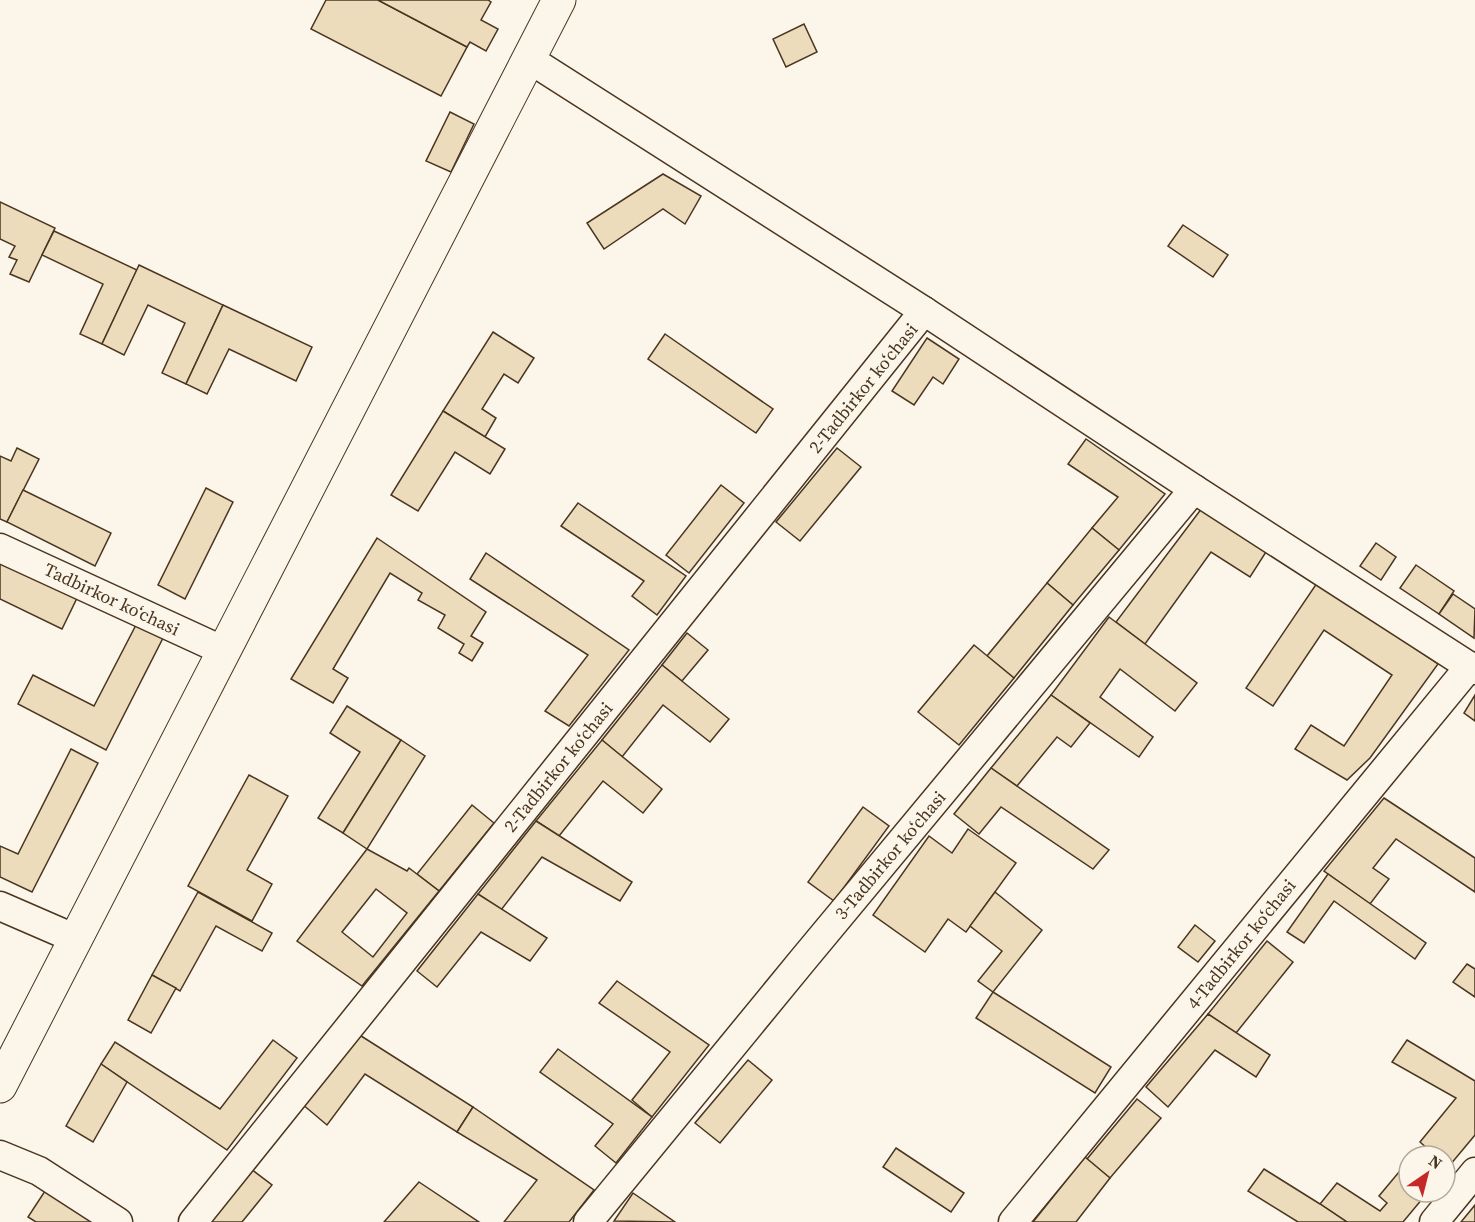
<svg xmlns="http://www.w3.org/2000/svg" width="1475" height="1222" viewBox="0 0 1475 1222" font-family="'Source Serif 4',serif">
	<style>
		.building { fill: #ecdcbc; stroke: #4a3520; stroke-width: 1.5; fill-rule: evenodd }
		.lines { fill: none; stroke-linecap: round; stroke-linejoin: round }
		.street-casing { stroke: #4a3520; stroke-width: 31 }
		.secondary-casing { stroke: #4a3520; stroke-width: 35 }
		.street { stroke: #fbf6e9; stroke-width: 28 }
		.secondary { stroke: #fbf6e9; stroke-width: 33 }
		.labels { text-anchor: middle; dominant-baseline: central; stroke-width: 4.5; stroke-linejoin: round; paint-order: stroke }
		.street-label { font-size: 18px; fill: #4a3520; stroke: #fbf6e9 }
	</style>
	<rect width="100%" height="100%" fill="#fbf6e9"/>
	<g class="building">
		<polygon points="326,0 378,0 467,47 441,96 311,29"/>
		<polygon points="378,0 488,0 491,2 481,20 498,29 486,51 470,42 467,47"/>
		<polygon points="804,24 817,52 786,67 773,39"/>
		<polygon points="450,112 474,124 451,172 426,161"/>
		<polygon points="663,174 701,196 685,224 663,209 604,249 587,223"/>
		<polygon points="0,202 55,228 29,282 10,274 17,260 9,257 15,246 0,239"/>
		<polygon points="1183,225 1228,255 1213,277 1168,246"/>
		<polygon points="54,231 137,270 102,344 80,334 103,284 42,255"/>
		<polygon points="139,265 223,305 186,384 162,373 185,323 148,305 124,355 102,344"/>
		<polygon points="223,305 312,347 296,381 229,349 207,394 186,384"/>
		<polygon points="493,332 534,358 518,383 504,374 482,409 496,418 485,437 443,411"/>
		<polygon points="665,334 773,409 756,433 648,359"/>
		<polygon points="927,338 959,359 943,384 933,377 914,405 892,391"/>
		<polygon points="443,411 505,449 490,474 455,452 418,511 391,495"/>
		<polygon points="1086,439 1165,494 1119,550 1092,528 1118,497 1068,464"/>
		<polygon points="17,448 39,459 7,522 0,519 0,456 11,461"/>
		<polygon points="837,448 861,467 800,541 776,522"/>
		<polygon points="721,485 744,503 689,573 666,555"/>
		<polygon points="206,488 233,502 185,599 158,585"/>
		<polygon points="23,490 111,533 95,566 7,522"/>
		<polygon points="578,503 686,576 657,615 632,596 644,581 561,526"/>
		<polygon points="1202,508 1266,552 1250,577 1211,552 1145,644 1116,622"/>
		<polygon points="1092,528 1119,550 1073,605 1047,583"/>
		<polygon points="377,538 486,612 471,636 483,643 472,661 459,653 464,644 438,628 445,615 418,600 422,593 390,573 333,669 348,678 333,703 291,679"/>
		<polygon points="1376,543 1396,557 1381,580 1360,566"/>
		<polygon points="486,553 629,650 569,726 545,711 588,655 470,579"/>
		<polygon points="0,561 77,598 62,629 0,599"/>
		<polygon points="1416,565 1454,591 1439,614 1400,588"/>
		<polygon points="1047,583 1073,605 1014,678 987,656"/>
		<polygon points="1317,583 1438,664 1370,758 1347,780 1295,749 1311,725 1344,746 1392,675 1324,630 1273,706 1246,688"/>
		<polygon points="1453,594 1475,609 1474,638 1439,614"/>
		<polygon points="1109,617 1197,683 1175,711 1120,669 1100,697 1153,737 1139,757 1051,695"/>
		<polygon points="136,625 163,638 106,750 18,704 33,675 94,706"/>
		<polygon points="687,633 708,650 682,681 662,665"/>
		<polygon points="974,645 1014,678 959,745 918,712"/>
		<polygon points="662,665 729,719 710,742 663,705 622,757 602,740"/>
		<polygon points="1051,695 1090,723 1071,747 1057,737 1017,786 991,768"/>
		<polygon points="1475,695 1475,721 1464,713"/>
		<polygon points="347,706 401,740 343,833 318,818 360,752 330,733"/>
		<polygon points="401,740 425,756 367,849 343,833"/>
		<polygon points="602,740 662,789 643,813 603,781 559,836 536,821"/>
		<polygon points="71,749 98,763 32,892 0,877 0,846 18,854"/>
		<polygon points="991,768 1109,850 1093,869 1001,807 979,834 954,814"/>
		<polygon points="249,775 288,796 247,870 272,884 252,921 188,886"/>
		<polygon points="1384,798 1475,858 1475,892 1396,839 1373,868 1389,879 1370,904 1324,871"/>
		<polygon points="472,805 494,823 439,891 417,874"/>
		<polygon points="863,807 889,826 834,901 808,882"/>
		<polygon points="536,821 632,882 620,901 542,857 501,910 478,894"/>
		<polygon points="968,829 1016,863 966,932 948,919 925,952 873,915 929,836 952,853"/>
		<path d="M367,849l40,22 2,-3 30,23 -77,95 -65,-45zM376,889l31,24 -34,44 -31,-25z"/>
		<polygon points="1328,874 1426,943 1415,959 1334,901 1304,943 1287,932"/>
		<polygon points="198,892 272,933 262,951 216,926 180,991 152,975"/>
		<polygon points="995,892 1042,930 993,992 978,981 1002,951 970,926"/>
		<polygon points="478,894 547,938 530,961 481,932 437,987 417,971"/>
		<polygon points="1195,925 1215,941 1198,962 1178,947"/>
		<polygon points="1267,941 1293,962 1236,1033 1208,1014"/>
		<polygon points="1467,964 1475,969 1475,997 1453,982"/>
		<polygon points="152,975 176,988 151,1033 128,1020"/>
		<polygon points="617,981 709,1045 652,1117 632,1100 670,1052 599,1003"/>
		<polygon points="993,992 1111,1067 1095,1093 976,1018"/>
		<polygon points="1208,1014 1270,1055 1256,1077 1215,1050 1168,1107 1146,1087"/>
		<polygon points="358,1034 473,1107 457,1132 365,1074 327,1125 302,1104"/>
		<polygon points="273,1040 297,1058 227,1150 101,1064 115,1042 220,1109"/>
		<polygon points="1407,1040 1475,1081 1475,1135 1445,1171 1445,1156 1425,1156 1430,1151 1420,1142 1456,1098 1392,1062"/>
		<polygon points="558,1049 652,1117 616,1163 595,1146 613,1124 540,1072"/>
		<polygon points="748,1060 772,1080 720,1143 695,1123"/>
		<polygon points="101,1064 127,1082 93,1142 66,1126"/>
		<polygon points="1137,1099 1161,1118 1110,1178 1087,1159"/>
		<polygon points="473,1107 594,1190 569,1222 504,1222 537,1180 457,1132"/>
		<polygon points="896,1148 964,1193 951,1212 883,1167"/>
		<polygon points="1085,1157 1110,1178 1076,1222 1033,1222"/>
		<polygon points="1409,1160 1409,1192 1428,1192 1403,1222 1347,1222 1320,1204 1337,1183 1380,1211 1387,1203 1379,1196"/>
		<polygon points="251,1169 272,1185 242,1222 209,1222"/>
		<polygon points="1264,1169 1320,1204 1347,1222 1298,1222 1248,1191"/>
		<polygon points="419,1182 479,1222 384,1222"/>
		<polygon points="45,1191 95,1222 36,1222 28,1217"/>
		<polygon points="633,1193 675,1222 614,1221"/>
		<polygon points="1475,1205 1475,1222 1461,1222"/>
	</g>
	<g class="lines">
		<defs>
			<g id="street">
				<polyline points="529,59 924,311 1194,489 1475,670"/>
				<polyline points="0,548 224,651"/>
				<polyline points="0,906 76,939"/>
				<polyline points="0,1155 39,1171 118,1222"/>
				<polyline points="193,1222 924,311"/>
				<polyline points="588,1222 802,961 1194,489"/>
				<polyline points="1013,1222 1470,666"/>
				<polyline points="1434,1222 1475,1172"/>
			</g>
			<polyline id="secondary" points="0,1086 559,0"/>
		</defs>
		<use href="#street" class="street-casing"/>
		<use href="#secondary" class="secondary-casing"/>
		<use href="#street" class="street"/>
		<use href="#secondary" class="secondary"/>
	</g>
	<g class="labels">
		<g class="street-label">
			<text transform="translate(863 388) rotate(-51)">2-Tadbirkor koʻchasi</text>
			<text transform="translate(112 599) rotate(25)">Tadbirkor koʻchasi</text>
			<text transform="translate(558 767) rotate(-51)">2-Tadbirkor koʻchasi</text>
			<text transform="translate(890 855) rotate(-50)">3-Tadbirkor koʻchasi</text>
			<text transform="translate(1241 944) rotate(-51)">4-Tadbirkor koʻchasi</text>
		</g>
	</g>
	<g transform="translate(1427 1174) rotate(35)"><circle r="28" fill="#fbf6e9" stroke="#b4a999" stroke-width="1.5"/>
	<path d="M0-4.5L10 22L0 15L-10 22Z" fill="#c62828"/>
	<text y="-9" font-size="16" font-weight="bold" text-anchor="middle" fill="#4a3520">N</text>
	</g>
</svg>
